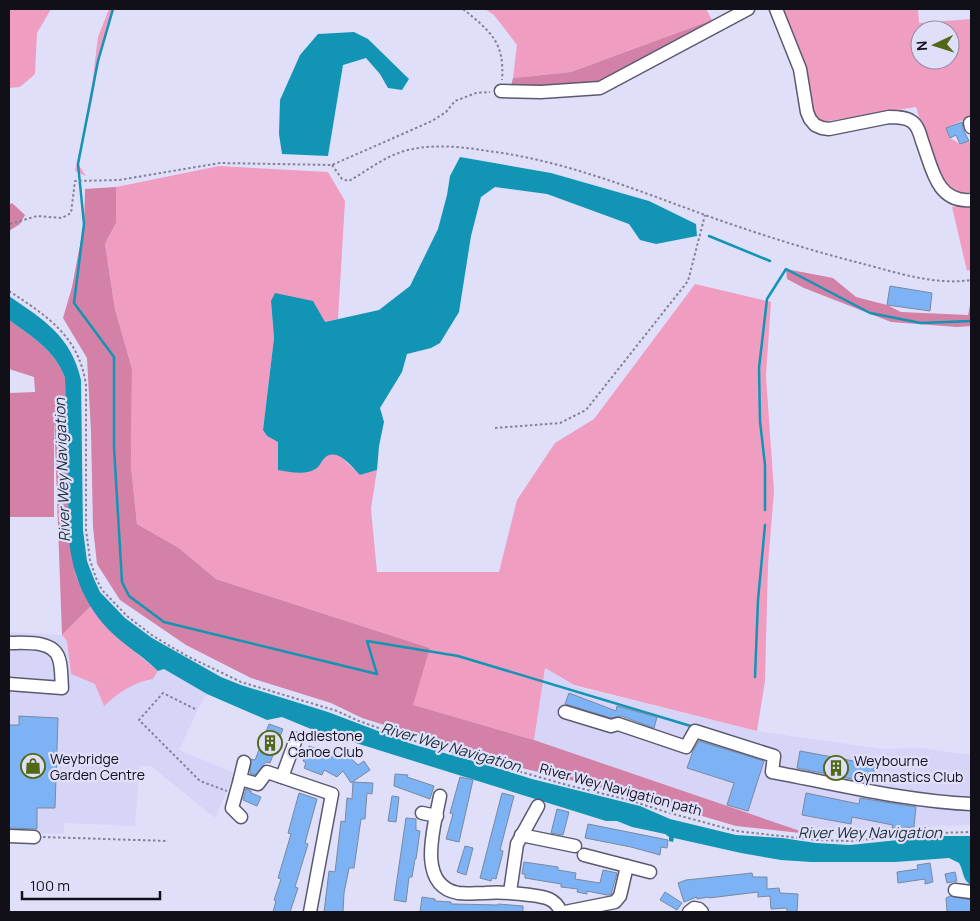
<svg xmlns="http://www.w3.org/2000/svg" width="980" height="921" viewBox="0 0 980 921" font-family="Manrope,sans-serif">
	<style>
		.built { fill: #d7d5f7 }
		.green { fill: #f09dc2; fill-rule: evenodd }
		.forest { fill: #d381a6 }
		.water { fill: #1294b5 }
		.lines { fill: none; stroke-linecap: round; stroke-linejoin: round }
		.stream { stroke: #1294b5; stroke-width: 2.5 }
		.building { fill: #7db2f4; stroke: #79899e }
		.minor-casing { stroke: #5a5970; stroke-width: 15 }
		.path { stroke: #838295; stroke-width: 2; stroke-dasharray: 2.5 2.5; stroke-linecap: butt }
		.minor { stroke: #fff; stroke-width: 12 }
		.labels { text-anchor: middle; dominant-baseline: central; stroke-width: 4.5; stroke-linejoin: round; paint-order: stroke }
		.poi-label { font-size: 14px; fill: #111019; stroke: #e0dffa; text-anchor: start }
		.street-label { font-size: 14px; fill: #111019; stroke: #e0dffa }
		.water-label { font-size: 15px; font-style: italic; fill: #1c2f36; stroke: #e0dffa }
	</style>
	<rect width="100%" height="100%" fill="#e0dffa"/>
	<g class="built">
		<polygon points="9,632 62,635 67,641 71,674 95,684 112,698 133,684 153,679 158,671 164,669 207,694 198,709 179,750 235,773 215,818 151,766 140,766 135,826 64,823 64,834 34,833 9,836"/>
		<polygon points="545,668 574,686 757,731 882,749 921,748 971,755 971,825 938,826 865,834 809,834 534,740"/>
	</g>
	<g class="green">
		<polygon points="9,9 51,9 37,33 35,74 20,87 9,88"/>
		<polygon points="109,9 113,9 98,61 92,101 78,164 86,176 75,171 90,102 98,37"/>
		<polygon points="485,9 706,9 712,20 571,72 513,78 517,45 494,15"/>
		<path d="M783,9h135l1,14 52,-4v97l-25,12 4,10 10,6 9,-3 2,5v46l-17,2 -15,-10 -4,-18 -19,-59 -94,15 -9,-5 -9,-55zM920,30h30v30h-30z"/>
		<polygon points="219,166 328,172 345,201 338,319 325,322 271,302 274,338 263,430 267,436 278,441 278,470 332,454 338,454 360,475 377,470 371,509 377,572 499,572 517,500 555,443 594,419 695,284 771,302 766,376 774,491 768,565 765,681 757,731 574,685 545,668 534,740 412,705 430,648 216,579 179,548 137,524 131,466 132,369 115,309 105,244 116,223 116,187"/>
		<polygon points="971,204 971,270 967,271 952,207"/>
		<path d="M91,606l22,28 45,37 -5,8c-19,3 -34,13 -49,27l-9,-22 -24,-10 -4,-33 -5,-6z"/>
	</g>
	<g class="forest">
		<polygon points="712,20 719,32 603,91 508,97 513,78 571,72"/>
		<polygon points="116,187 116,223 105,244 115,309 132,369 131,466 137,524 179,548 216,579 430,648 413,705 534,740 809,834 736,826 634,796 514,766 362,718 331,703 251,678 186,645 120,600 97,564 93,527 91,432 87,358 63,318 72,287 84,224 85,189"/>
		<polygon points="12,203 25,215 20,224 9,231 9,205"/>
		<polygon points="786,269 833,278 856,297 887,305 901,312 968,315 971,300 971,326 957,327 891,322 804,288 787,279"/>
		<path d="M9,320c22,16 47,31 56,58l4,160 7,38 15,30 -29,29 -8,-219v101h-45v-124l26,-1 -1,-15 -25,-8z"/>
	</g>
	<g class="water">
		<polygon points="354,32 368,39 409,79 402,90 388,88 380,74 366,58 343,65 328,156 282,154 279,134 280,100 300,55 318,34"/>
		<path d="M460,157l91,16 98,28 47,23 1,12 -41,8 -16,-4 -11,-16 -82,-30 -52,-7 -14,10 -10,39 -12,76 -19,31 -9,5 -24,6 -5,18 -22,36 4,14 -5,24 -2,24 -17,5c-8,-8 -21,-26 -33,-19 -4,2 -6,8 -10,12 -11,8 -27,4 -39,2v-28l-11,-6 -4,-6 11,-92 -3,-37 4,-8 38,8 12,21 54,-12 31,-24 28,-57 9,-34 3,-19z"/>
		<path d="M9,296c35,24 62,40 72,84l2,150 4,31 7,18 6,13 25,26 27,20 69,39 20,8 87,27 87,33 66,18 51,16 108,27 30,13 66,16 46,3 34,5 34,2 86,-9h35v49c-9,-5 -7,-14 -12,-22l-10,-5 -54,4h-84l-30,-2 -40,-7 -67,-15 -1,4 -4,-1v-4l-4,-3 -33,-7 -15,-6h-11l-295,-92 -29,-12 -15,3 -60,-26 -43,-25 -6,2c-14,-14 -31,-24 -45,-37 -27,-26 -41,-59 -44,-96l-4,-160c-9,-27 -34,-42 -56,-58z"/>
	</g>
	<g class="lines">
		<g class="stream">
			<polyline points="113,9 98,61 78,164 84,224 74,303 114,357 114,447 122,582 129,596 164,622 377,674 367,641 458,656 694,727"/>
			<polyline points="709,236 770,261"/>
			<polyline points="765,510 765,465 760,421 759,368 767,299 786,269 870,313 921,323 971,321"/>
			<polyline points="755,677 758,600 765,525"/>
		</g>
	</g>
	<g class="building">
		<polygon points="962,122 963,129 969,141 960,144 956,135 950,138 946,128"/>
		<polygon points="890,286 932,293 930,311 887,305"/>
		<polygon points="569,693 616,711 617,706 657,717 654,728 621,716 611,718 565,704"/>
		<polygon points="19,716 58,718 55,808 37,808 37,829 9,828 9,725 19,725"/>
		<polygon points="269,724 283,729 270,763 266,762 255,775 250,773 251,759 255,760"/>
		<polygon points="699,741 764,761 748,811 727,805 734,783 687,768 693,751"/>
		<polygon points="309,746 340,758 345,753 358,765 364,761 370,770 351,783 343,771 337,777 324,770 322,775 311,771 304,768 306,763 303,761"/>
		<polygon points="800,751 875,765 872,783 797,768"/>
		<polygon points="395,774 408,775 407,777 434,786 430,799 394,786"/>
		<polygon points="460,777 473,780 459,842 446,839 453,814 450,813"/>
		<polygon points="353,782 373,783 372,794 367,793 365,819 361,819 354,868 349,868 344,893 343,912 324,912 329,871 335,872 341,821 345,822 347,798 352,799"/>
		<polygon points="246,789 251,791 251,793 261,797 257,806 243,800"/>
		<polygon points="299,793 317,799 305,843 308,844 295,887 298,888 290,912 273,912 276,901 274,900 281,879 278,878 291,834 288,833"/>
		<polygon points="502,793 514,796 500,850 503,851 502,856 496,879 492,878 491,881 480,878"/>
		<polygon points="806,793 859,804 860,798 916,807 914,827 892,828 893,825 852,817 851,824 802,815"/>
		<polygon points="392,796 399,797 396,822 388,821"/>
		<polygon points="557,809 569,812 563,835 551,833"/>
		<polygon points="406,818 416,819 416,830 420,831 416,859 415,859 412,877 409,877 406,902 394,900"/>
		<polygon points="588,824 668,840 667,848 661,847 660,855 631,847 585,838"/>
		<polygon points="465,846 473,848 466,875 457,872"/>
		<polygon points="524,862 558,867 558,870 576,873 575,879 600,883 603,870 617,873 611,895 607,895 587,891 587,894 577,892 578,889 561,887 561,884 525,878 525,874 522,874"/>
		<polygon points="930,863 933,882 925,884 925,879 898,883 897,872 918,869 917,865"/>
		<polygon points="955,872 957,881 947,883 945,874"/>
		<polygon points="752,873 753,877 767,877 767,889 779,888 780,893 798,894 797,912 787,912 787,908 771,909 770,896 758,897 758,892 709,898 709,897 697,899 697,897 684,902 678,883 686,880"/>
		<polygon points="665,892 682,903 677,910 660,900"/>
		<polygon points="950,896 971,900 971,912 947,912 946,898"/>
		<polygon points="422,897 435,899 435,901 451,902 451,904 454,904 498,905 498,904 523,906 523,912 420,912"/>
	</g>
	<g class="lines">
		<defs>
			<g id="minor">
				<path d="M776,9l24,60 7,43 3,7 5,6 7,3 7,1 60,-12c7,0 16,0 22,4 7,4 9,13 11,20 10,26 14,62 49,59"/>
				<polyline points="501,91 541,92 600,88 748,9"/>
				<polyline points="970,123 971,127"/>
				<path d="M9,643c16,0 45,-3 50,16 3,9 2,20 3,29l-53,-4"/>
				<path d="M565,712l46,14 7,-2 68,23 9,-16 79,25 -2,16c66,12 132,29 199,32"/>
				<polyline points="244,762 240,779 258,784 267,772 332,794 310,912"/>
				<polyline points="282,777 296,739"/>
				<polyline points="240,779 232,808 241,817"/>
				<path d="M440,796c-5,28 -25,89 18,97 8,1 18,0 27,0 15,-1 30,0 45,2 15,2 25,3 31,17"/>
				<polyline points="422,813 437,816"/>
				<polyline points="521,835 575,846"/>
				<polyline points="9,836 34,837"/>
				<polyline points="584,855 650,872"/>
				<polyline points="955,890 971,892"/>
				<polyline points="510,892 517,844 538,806"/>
				<polyline points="565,912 615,902 620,896 627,866"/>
				<polyline points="689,912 694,908 699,909 702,912"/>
			</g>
		</defs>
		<use href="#minor" class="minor-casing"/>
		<g class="path">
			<path d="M463,9c27,22 42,33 39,71"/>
			<path d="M332,165l10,14 7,2c21,-12 40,-28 64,-32 25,-5 51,-2 75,2 80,10 153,41 228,68 46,16 93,31 140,43 36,9 78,24 115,18"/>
			<polyline points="9,234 10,224 37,216 62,218 71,213 75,181 119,180 220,163 332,165 432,121 446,112 455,101 476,93 490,92"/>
			<path d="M9,291c38,25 70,45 77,94v145l4,30 6,18 6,12 25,26 26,20 34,20 54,26 96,29 22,10 64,23 144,41 62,15 37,12 70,19 81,9 33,1 87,-8 34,-1"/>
			<polyline points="495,428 560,423 586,410 688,281 705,215"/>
			<polyline points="195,709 163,693 139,720 200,781 227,791"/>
			<polyline points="43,837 168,841"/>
		</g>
		<use href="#minor" class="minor"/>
	</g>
	<defs>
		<symbol id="building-ring" viewBox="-11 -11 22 22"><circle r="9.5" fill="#e0dffa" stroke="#516817" stroke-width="1.5"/><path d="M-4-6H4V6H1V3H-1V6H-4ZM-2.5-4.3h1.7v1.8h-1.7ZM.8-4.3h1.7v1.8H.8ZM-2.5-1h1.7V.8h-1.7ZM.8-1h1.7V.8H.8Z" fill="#516817"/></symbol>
		<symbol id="shop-ring" viewBox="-11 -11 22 22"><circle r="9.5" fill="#e0dffa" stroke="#516817" stroke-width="1.5"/><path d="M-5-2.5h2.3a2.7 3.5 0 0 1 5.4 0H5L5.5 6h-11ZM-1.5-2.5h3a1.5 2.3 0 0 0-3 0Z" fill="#516817"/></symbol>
	</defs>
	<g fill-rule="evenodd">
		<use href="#building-ring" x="256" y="729" width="28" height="28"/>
		<use href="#shop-ring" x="19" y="752" width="28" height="28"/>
		<use href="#building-ring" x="822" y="754" width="28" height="28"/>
	</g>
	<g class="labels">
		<g class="poi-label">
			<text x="288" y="735">Addlestone<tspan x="288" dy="16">Canoe Club</tspan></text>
			<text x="50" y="758">Weybridge<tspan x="50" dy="16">Garden Centre</tspan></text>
			<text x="854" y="760">Weybourne<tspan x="854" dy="16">Gymnastics Club</tspan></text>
		</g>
		<g class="street-label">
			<text transform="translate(621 789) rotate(15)">River Wey Navigation path</text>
		</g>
		<g class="water-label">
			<text transform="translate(62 470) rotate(-92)">River Wey Navigation</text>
			<text transform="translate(451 747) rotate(16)">River Wey Navigation</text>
			<text x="870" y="832">River Wey Navigation</text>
		</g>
	</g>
	<rect width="980" height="921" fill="none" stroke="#111019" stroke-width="20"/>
	<g transform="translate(935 45) rotate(266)"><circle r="24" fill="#e0dffa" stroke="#8d8ca0"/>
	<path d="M0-4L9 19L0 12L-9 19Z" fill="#516817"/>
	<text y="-8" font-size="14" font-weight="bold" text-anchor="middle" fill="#111019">N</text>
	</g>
	<path d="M22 891v8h138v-8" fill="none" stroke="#111019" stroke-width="2.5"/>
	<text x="30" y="891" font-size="15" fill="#111019" stroke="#e0dffa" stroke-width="4" paint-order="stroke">100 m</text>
</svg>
